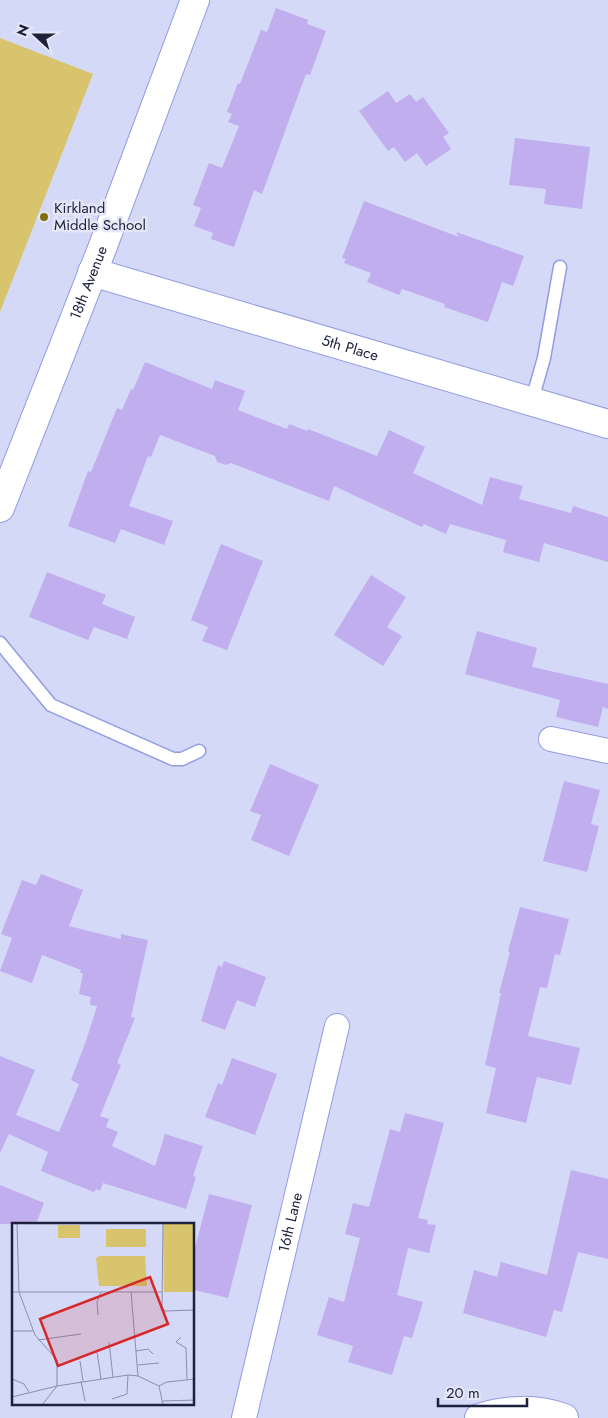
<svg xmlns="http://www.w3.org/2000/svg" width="608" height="1418" viewBox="0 0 608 1418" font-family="Jost,sans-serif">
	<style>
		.park { fill: #d8c46c }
		.building { fill: #c1aeef }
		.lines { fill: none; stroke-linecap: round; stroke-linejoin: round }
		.service-casing { stroke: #929ce1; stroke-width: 15 }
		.minor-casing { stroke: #929ce1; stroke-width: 26 }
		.tertiary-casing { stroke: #929ce1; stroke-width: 30 }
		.service { stroke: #fff; stroke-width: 12 }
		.minor { stroke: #fff; stroke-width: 24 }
		.tertiary { stroke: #fff; stroke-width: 28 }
		.poi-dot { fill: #82700f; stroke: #e4e7f6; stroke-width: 2 }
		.labels { text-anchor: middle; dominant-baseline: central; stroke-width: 5; stroke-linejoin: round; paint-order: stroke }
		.poi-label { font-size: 15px; fill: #1e213c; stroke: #e4e7f6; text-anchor: start }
		.street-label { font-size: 15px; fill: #1e213c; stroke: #e4e7f6 }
		.inset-road { fill: none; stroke: #8b8fac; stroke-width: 1 }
		.view { fill: #d62828; fill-opacity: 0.15; stroke: #d62828; stroke-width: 2.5 }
		.inset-edge { fill: none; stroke: #1e213c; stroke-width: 2.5 }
	</style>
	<rect width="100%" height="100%" fill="#d4d9f7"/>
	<polygon class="park" points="0,38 93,74 0,312"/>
	<g class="building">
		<polygon points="276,8 308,20 307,24 326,31 310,75 306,74 262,194 254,190 234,247 211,239 213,233 194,226 201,208 193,205 209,163 222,168 239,126 228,122 232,114 227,112 238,83 240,84 261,30 267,32"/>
		<polygon points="388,91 396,103 410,94 416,102 423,97 449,133 443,137 451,149 426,166 417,153 405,162 394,147 388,151 359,111"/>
		<polygon points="515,138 590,147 582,209 544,204 546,189 509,185"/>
		<polygon points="364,201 459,237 456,232 524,256 513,286 502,282 488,322 444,307 445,304 402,289 399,295 367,282 371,273 344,263 346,259 342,258"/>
		<polygon points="145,362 212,389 215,380 245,391 238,410 287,429 289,424 307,431 308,429 377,456 389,430 425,447 413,473 482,505 490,477 523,486 519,499 571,513 573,506 608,517 608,562 544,543 539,562 503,552 506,540 450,524 446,534 424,524 422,527 334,486 329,501 231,463 226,465 217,462 215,456 160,435 151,457 148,456 129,506 173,521 164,545 121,529 115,543 68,526 88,471 91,472 117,408 122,410 131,389 133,390"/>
		<polygon points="221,544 263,561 227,650 202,641 208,627 191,620"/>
		<polygon points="47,572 106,595 102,604 135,617 127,639 94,627 88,640 29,617"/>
		<polygon points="371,575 406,597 387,627 402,636 383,666 334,635"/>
		<polygon points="477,631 537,648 532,667 608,684 608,709 603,707 598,727 556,717 560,700 465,674"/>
		<polygon points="270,764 319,785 289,856 251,840 261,815 250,811"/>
		<polygon points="564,781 600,790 591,824 599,826 587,872 543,861"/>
		<polygon points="41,874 83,890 69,926 121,939 121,934 148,940 131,1017 135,1018 117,1063 121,1065 100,1116 109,1119 106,1127 118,1132 112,1146 155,1166 165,1134 203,1146 193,1176 196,1177 186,1209 103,1183 100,1191 96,1189 94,1192 41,1171 48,1152 9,1134 0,1153 0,1056 35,1070 16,1115 59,1132 79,1084 71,1080 86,1041 97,1006 90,1005 91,997 79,994 83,973 80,973 81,970 42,955 32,983 0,971 12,938 1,934 22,880 36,885"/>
		<polygon points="520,907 569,919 560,955 555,954 547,988 540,987 528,1036 580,1048 571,1085 537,1077 526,1123 486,1113 496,1068 485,1065 501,993 499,993 510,952 508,951"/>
		<polygon points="224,961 266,977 255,1007 237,1000 225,1030 201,1021 218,965 222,967"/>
		<polygon points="232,1058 277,1074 255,1135 205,1117 218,1083 222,1085"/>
		<polygon points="405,1113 444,1123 418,1218 428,1220 427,1224 436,1225 429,1253 408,1248 397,1295 423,1302 412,1338 404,1336 392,1375 348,1362 353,1346 317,1335 329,1297 344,1302 360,1238 345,1234 353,1203 369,1207 390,1129 400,1132"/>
		<polygon points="571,1170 608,1179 608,1259 578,1252 562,1312 554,1310 546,1337 463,1313 474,1270 497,1277 501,1262 547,1275"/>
		<polygon points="0,1185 44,1203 36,1224 0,1224"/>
		<polygon points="209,1194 252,1205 228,1298 194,1290 194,1252"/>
	</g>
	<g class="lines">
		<defs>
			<g id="service">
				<polyline points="532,400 544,358 560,267"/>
				<polyline points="0,643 51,705 173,759 182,759 199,751"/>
			</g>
			<g id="minor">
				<polyline points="551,739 608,751"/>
				<path id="s1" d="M244,1418l93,-392"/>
			</g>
			<g id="tertiary">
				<path id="s2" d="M92,272l516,152"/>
				<path id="s3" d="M0,508l103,-262 92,-246"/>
				<path d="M479,1418c27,-9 58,-10 85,0"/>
			</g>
		</defs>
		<use href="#service" class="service-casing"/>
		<use href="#minor" class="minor-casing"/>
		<use href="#tertiary" class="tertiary-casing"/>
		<use href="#service" class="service"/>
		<use href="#minor" class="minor"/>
		<use href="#tertiary" class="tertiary"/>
	</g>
	<circle class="poi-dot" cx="44" cy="217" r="5"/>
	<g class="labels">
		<g class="poi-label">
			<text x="54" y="208">Kirkland<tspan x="54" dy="17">Middle School</tspan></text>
		</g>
		<g class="street-label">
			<text stroke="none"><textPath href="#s3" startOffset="242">18th Avenue</textPath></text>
			<text stroke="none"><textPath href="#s2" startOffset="269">5th Place</textPath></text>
			<text stroke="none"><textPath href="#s1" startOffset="201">16th Lane</textPath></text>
		</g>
	</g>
	<g transform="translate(12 1223)">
		<rect width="182" height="182" fill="#d4d9f7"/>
		<path d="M151,0h31v69h-30zM46,2h22v13h-22zM94,6h40v18h-40zM88,33h45l2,30h-48l-3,-28z" fill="#d8c46c"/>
		<path class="inset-road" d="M5,0l2,69 16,43 22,25v26l-15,19M151,0l-1,84 3,4 30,-1M0,69h150M119,69l7,84M86,92l-1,-13 4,-10M0,108h21M169,114l-5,5 10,6 1,32M26,117l43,-6M97,119l4,35M124,128l12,-2 5,5M85,129l4,27M68,138l3,20M126,142l21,-2M0,156l12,5 5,8M69,158l4,20M147,163l8,-4 28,-3M147,163l4,19M0,174l45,-11 71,-11 10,1 21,10M100,176l15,-5 1,-19M151,178l32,-1"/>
		<path class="view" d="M138,54l18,47 -110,42 -18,-47z"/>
		<rect width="182" height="182" class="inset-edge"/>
	</g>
	<g transform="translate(35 35) rotate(291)" stroke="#e4e7f6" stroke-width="4" paint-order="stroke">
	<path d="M0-4L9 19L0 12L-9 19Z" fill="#1e213c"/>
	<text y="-8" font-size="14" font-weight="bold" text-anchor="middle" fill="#1e213c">N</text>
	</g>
	<path d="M438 1398v8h89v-8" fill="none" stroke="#1e213c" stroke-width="2.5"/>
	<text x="446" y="1398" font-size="15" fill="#1e213c" stroke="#e4e7f6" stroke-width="4" paint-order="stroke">20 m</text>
</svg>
